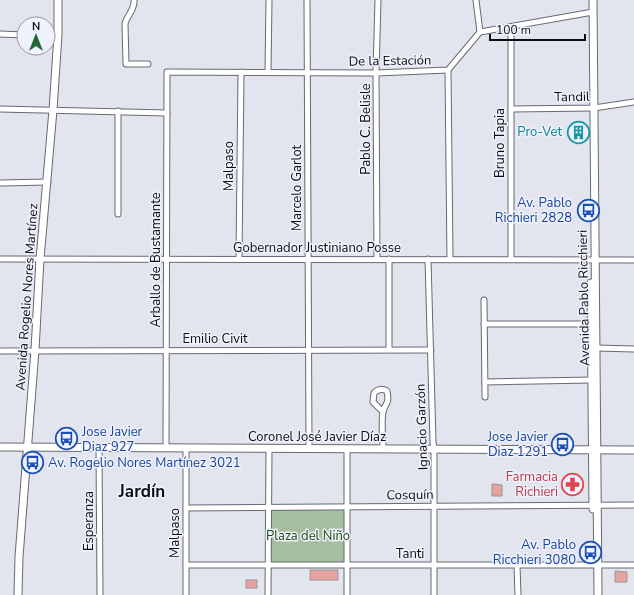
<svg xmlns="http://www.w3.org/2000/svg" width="634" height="595" viewBox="0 0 634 595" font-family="'Nunito Sans',sans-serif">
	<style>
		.green { fill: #a6bea0 }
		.building { fill: #e4a39f; stroke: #a09493 }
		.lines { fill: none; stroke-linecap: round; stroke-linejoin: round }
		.minor-casing { stroke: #686a73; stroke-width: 7 }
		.secondary-casing { stroke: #686a73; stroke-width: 9 }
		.minor { stroke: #fff; stroke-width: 5 }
		.secondary { stroke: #fff; stroke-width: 7 }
		.labels { text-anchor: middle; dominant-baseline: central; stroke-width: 3; stroke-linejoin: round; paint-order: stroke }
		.street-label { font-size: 13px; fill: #0c0d10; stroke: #eff1fc }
		.culture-label { font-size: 13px; fill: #0d838f; stroke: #eff1fc; text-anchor: end }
		.transit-label { font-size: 13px; fill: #164399; stroke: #eff1fc; text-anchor: end }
		.health-label { font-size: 13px; fill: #be3a42; stroke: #eff1fc; text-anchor: end }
		.park-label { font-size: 13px; fill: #1a4c0a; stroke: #eff1fc }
		.district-label { font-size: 17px; font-weight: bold; fill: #0c0d10; stroke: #eff1fc }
	</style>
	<rect width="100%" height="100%" fill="#e2e4ee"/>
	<polygon class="green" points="347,506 347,565 268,565 269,507"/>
	<g class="building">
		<rect x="573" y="129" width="11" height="7"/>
		<polygon points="492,484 502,485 502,496 492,496"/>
		<rect x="310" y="570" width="28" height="10"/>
		<polygon points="615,571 627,572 627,582 615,582"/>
		<rect x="246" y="580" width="11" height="8"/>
	</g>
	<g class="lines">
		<defs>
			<g id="minor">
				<path d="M134,0c1,10 -7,15 -9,24l1,40h22"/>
				<polyline points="307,0 309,448"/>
				<polyline points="476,0 480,32"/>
				<polyline points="0,34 24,35"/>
				<polyline points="48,35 58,35"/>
				<polyline points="448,70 450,259"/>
				<polyline points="268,72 269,0"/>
				<polyline points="0,109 167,113"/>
				<polyline points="511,109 594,108 634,102"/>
				<polyline points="0,183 48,182"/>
				<polyline points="118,214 118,111"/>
				<polyline points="0,259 634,260"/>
				<polyline points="239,259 241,72"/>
				<polyline points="377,259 376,73 378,0"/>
				<polyline points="389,259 389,349"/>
				<polyline points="428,259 433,442 434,449 434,595"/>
				<polyline points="511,259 511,27"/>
				<polyline points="484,300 485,397"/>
				<polyline points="484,324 591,324"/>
				<polyline points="597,348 634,349"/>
				<polyline points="0,351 431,350"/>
				<polyline points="485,382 592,380"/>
				<path d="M383,412l-10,-10 1,-9c4,-4 8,-5 13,-2 3,14 -2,11 -4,21 -2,9 0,27 0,37"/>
				<polyline points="99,448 100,595"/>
				<polyline points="166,448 167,72 376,73 448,70 480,32 593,12"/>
				<polyline points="186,508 634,505"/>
				<polyline points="186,565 634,565"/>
				<polyline points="517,565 518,595"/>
				<polyline points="186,595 186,448"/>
				<polyline points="268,595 269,448"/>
				<polyline points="347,595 347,449"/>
			</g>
			<g id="secondary">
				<polyline points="593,0 598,595"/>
				<polyline points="591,283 593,509"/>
				<polyline points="0,447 634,450"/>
				<polyline points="18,595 19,557 35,350 40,259 53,110 58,35 58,0"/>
			</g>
		</defs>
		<use href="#minor" class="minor-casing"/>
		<use href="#secondary" class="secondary-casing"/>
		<use href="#minor" class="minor"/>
		<use href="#secondary" class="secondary"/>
	</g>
	<defs>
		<symbol id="building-ring" viewBox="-11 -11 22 22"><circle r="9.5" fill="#eff1fc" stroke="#0f9aa8" stroke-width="1.5"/><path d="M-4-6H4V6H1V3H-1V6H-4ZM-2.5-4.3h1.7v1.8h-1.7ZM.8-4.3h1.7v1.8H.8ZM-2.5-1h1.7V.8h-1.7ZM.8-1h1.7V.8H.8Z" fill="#0f9aa8"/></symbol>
		<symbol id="bus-ring" viewBox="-11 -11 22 22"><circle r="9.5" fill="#eff1fc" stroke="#1a4fb4" stroke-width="1.5"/><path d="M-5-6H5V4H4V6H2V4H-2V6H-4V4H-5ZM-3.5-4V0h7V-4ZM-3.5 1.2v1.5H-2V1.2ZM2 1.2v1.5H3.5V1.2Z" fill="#1a4fb4"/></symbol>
		<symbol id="pharmacy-ring" viewBox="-11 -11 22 22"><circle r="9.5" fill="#eff1fc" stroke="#e0444e" stroke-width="1.5"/><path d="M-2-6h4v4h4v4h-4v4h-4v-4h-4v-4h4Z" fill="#e0444e"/></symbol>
	</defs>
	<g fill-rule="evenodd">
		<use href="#building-ring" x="566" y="120" width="25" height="25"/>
		<use href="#bus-ring" x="576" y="198" width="25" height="25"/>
		<use href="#bus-ring" x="54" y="426" width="25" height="25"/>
		<use href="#bus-ring" x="550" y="432" width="25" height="25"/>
		<use href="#bus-ring" x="20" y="450" width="25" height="25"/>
		<use href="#pharmacy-ring" x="560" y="472" width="25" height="25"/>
		<use href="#bus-ring" x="578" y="540" width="25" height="25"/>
	</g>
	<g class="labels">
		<g class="street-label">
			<text transform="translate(390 61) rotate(-1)">De la Estación</text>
			<text transform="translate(572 97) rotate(-1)">Tandil</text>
			<text transform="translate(366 129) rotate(-90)">Pablo C. Belisle</text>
			<text transform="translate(500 143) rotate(-90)">Bruno Tapia</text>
			<text transform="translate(229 166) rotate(-90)">Malpaso</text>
			<text transform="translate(297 188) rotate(-90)">Marcelo Garlot</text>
			<text x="317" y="248">Gobernador Justiniano Posse</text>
			<text transform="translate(156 260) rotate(-90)">Arballo de Bustamante</text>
			<text transform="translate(27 297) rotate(-86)">Avenida Rogelio Nores Martínez</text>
			<text transform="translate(584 298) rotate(-91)">Avenida Pablo Ricchieri</text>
			<text x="215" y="339">Emilio Civit</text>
			<text transform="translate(422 427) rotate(-92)">Ignacio Garzón</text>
			<text x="317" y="437">Coronel José Javier Díaz</text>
			<text transform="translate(410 495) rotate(-1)">Cosquín</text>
			<text transform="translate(89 521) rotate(-90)">Esperanza</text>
			<text transform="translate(175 533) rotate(-90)">Malpaso</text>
			<text x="410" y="554">Tanti</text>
		</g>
		<g class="culture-label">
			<text x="562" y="132">Pro-Vet</text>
		</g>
		<g class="transit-label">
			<text x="572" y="203">Av. Pablo<tspan x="572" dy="15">Richieri 2828</tspan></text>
			<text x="82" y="432" text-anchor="start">Jose Javier<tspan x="82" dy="15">Diaz 927</tspan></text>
			<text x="548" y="437">Jose Javier<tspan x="548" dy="15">Diaz 1291</tspan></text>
			<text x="48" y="463" text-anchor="start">Av. Rogelio Nores Martínez 3021</text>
			<text x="576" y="545">Av. Pablo<tspan x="576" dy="15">Ricchieri 3080</tspan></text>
		</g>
		<g class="health-label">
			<text x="558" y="477">Farmacia<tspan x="558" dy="15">Richieri</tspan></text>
		</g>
		<g class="park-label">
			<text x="308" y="536">Plaza del Niño</text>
		</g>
		<g class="district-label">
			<text x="142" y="491">Jardín</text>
		</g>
	</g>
	<g transform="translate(36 36)"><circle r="19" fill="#eff1fc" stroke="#94969e"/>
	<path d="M0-3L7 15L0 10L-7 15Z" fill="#206733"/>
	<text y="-6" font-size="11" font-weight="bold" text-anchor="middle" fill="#0c0d10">N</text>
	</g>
	<path d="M490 34v6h95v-6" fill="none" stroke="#0c0d10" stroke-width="2"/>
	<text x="496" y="34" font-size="12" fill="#0c0d10" stroke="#eff1fc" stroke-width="3" paint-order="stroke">100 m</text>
</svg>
